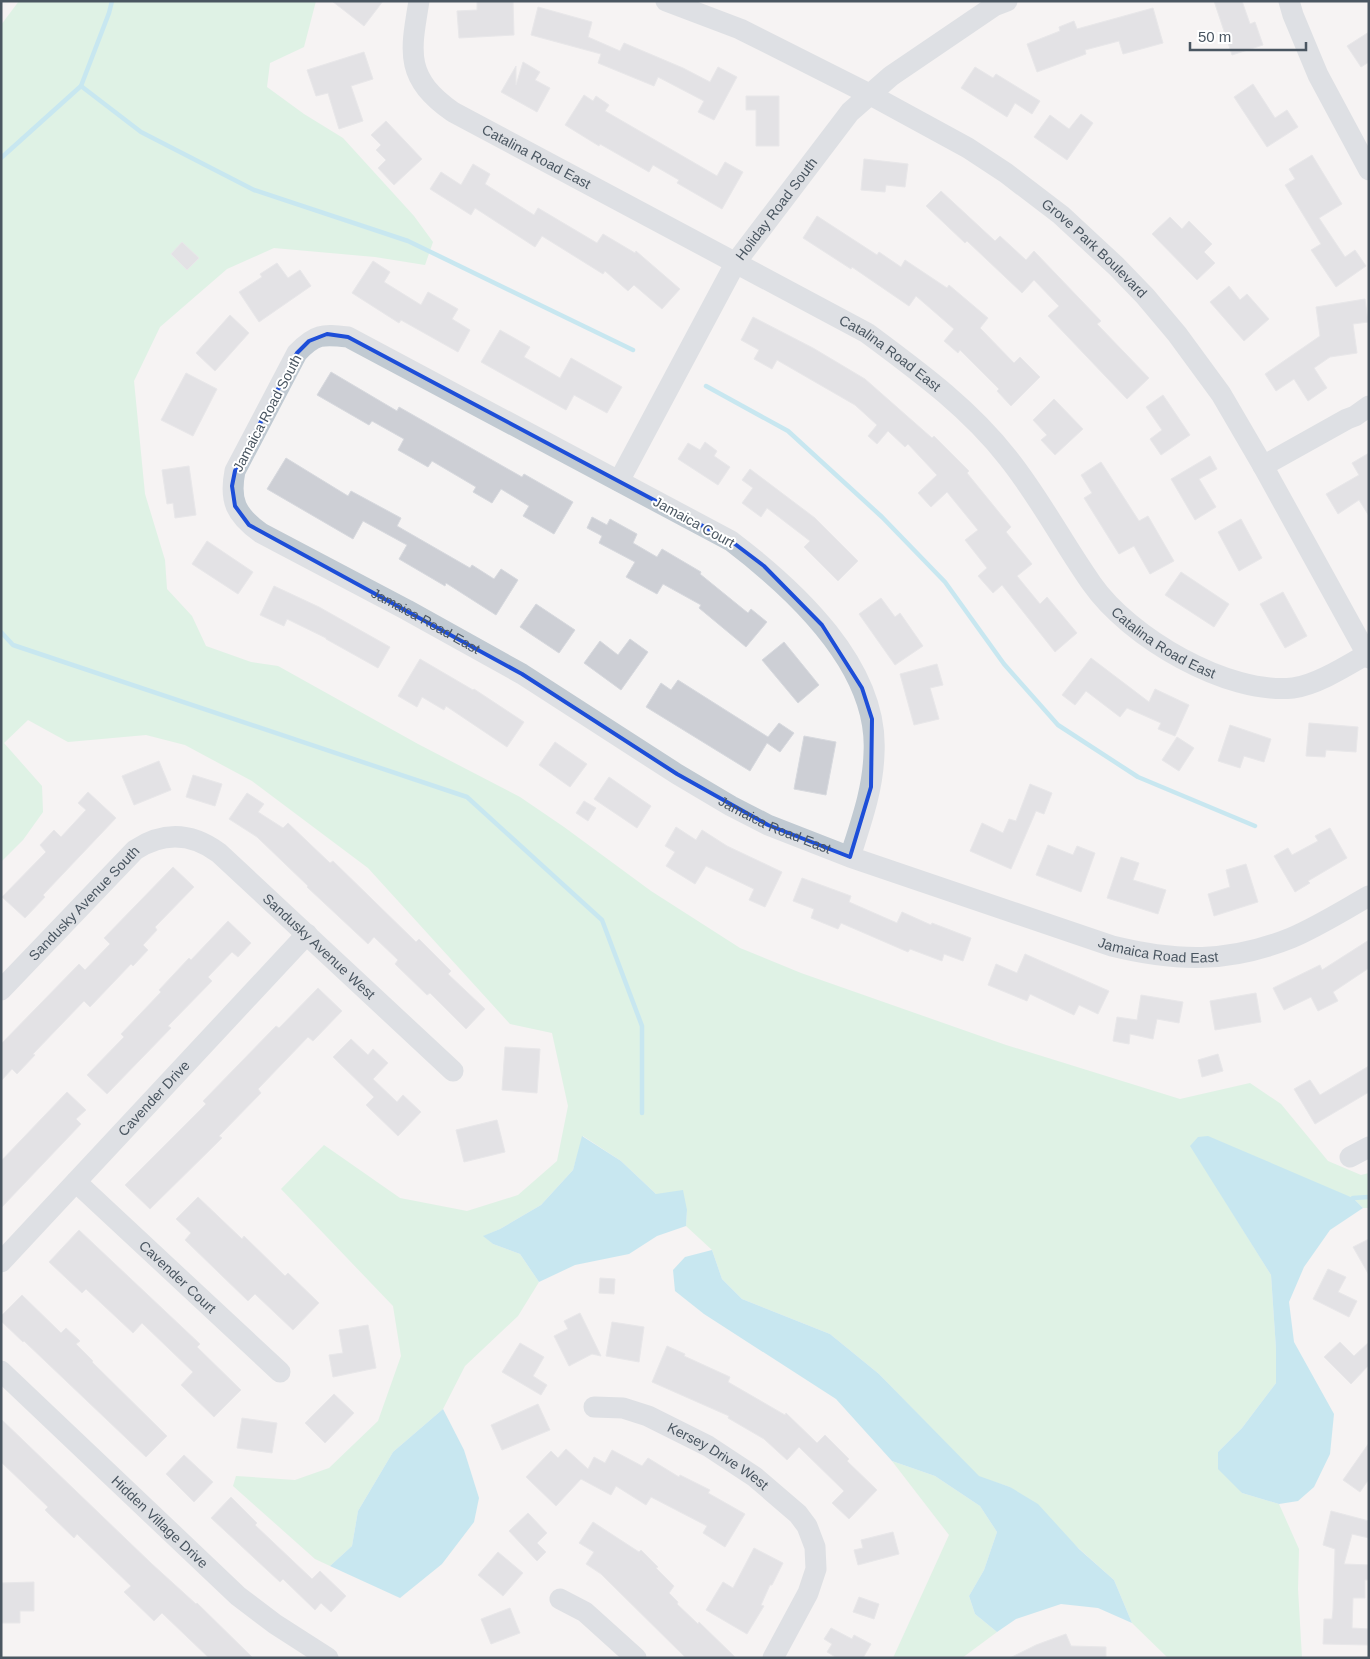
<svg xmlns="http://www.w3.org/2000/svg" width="1370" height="1659" viewBox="0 0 1370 1659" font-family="Arial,sans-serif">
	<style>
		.green { fill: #c3f1d5 }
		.water { fill: #90daee }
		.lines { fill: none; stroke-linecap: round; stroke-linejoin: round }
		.stream { stroke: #90daee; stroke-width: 4.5 }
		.building { fill: #cdcfd5; stroke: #d7d9de }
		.minor { stroke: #c1cad2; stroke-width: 21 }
		.marked { fill: none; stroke: #1d4ed8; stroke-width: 4; stroke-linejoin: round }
		.labels { text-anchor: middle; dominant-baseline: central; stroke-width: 4; stroke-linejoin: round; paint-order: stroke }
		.street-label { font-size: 14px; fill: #4a5661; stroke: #fff }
	</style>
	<rect width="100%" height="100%" fill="#f5f3f3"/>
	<g class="green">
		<polygon points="19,1 316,1 304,47 270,63 267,87 304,114 343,138 414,216 433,242 425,265 375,257 274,248 227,269 160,327 134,381 145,494 165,560 167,589 192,616 206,646 251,662 278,666 418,744 520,797 564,827 651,891 740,948 801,973 1006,1045 1180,1099 1250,1083 1281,1104 1328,1161 1361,1175 1369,1173 1369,1208 1363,1208 1353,1198 1191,1146 1271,1275 1276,1349 1276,1383 1242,1428 1218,1452 1242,1493 1279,1504 1299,1549 1298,1589 1302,1658 1168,1658 1132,1623 1114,1580 1010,1487 979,1477 879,1374 830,1334 742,1299 722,1279 712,1250 686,1226 687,1210 656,1194 621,1161 583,1136 573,1170 541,1205 500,1229 484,1236 493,1244 520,1254 539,1282 518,1316 465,1366 443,1409 393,1452 358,1511 352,1546 330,1566 315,1559 233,1486 236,1476 295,1480 329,1468 378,1421 401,1356 393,1306 281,1189 324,1145 400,1198 467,1211 518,1195 557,1161 568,1106 552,1033 510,1024 368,868 252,781 185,745 146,735 68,742 28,720 4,743 42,786 43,812 23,840 1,862 1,25"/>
		<polygon points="892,1461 935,1476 980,1506 997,1532 984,1570 969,1596 975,1614 997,1632 962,1658 893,1658 949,1535"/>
	</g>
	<g class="water">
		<polygon points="582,1136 621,1161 656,1194 683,1190 687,1210 686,1226 657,1236 629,1254 575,1265 539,1282 520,1254 493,1244 483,1236 500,1229 541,1205 573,1170"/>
		<polygon points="1208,1136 1353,1198 1363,1208 1330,1230 1304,1267 1289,1302 1294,1342 1334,1414 1330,1454 1314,1487 1298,1501 1279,1504 1242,1493 1218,1469 1218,1452 1242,1428 1276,1383 1276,1349 1271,1275 1190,1146 1198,1137"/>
		<polygon points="712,1250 722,1279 742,1299 830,1334 879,1374 979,1476 1010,1487 1038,1504 1079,1549 1114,1580 1132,1623 1098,1608 1061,1604 1016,1619 997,1632 975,1614 969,1596 984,1570 997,1532 980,1506 935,1476 892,1461 836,1399 704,1314 675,1291 673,1270 685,1257"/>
		<polygon points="443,1409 464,1450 479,1498 474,1522 442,1564 400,1598 330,1566 352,1546 358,1511 393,1452"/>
	</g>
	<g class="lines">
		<g class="stream">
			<polyline points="81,86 141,132 254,190 408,241 633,350"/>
			<polyline points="1,158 81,86 109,13 112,1"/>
			<polyline points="706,386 788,431 882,517 945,582 1004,664 1058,725 1138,777 1255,826"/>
			<polyline points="1,632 13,645 467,797 602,920 642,1026 642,1113"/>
			<polyline points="1353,1198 1369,1197"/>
		</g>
	</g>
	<g class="building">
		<polygon points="332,1 383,1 364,26"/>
		<polygon points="477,1 513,1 514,35 459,38 457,11 477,10"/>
		<polygon points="1214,1 1242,1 1250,24 1255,22 1263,45 1232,55"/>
		<polygon points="538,7 592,22 588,37 620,51 624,43 683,68 710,82 718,67 737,77 714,120 698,112 704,101 658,77 654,86 598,63 601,54 531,35"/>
		<polygon points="1153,8 1163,43 1123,54 1119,41 1085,50 1086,54 1037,72 1027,44 1060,31 1059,27 1074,21 1077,29"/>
		<polygon points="1369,32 1369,62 1361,67 1347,46"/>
		<polygon points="364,52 373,79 351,86 363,121 339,129 328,93 316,96 307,70"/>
		<polygon points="523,62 540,72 535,80 550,88 537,112 501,92 516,66 516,85"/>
		<polygon points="975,67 993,78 996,74 1040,101 1032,114 1015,103 1007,117 961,88"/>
		<polygon points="1253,84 1275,118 1287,110 1298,127 1267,147 1234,97"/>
		<polygon points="584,95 593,101 596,96 609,105 605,111 717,176 725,162 743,172 722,209 677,183 679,180 653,165 649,172 600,144 599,146 565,125"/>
		<polygon points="746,96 779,96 779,146 756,146 756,110 746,110"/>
		<polygon points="1081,114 1093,123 1067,160 1034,137 1050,115 1069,129"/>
		<polygon points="386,121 422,159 394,185 378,168 386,160 376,150 381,145 371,135"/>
		<polygon points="1312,155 1342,204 1319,218 1345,257 1355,250 1366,266 1336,287 1311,250 1321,244 1285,185 1295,179 1289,169"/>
		<polygon points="864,159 908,164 905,187 886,185 885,192 861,190"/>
		<polygon points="473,164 490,174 485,184 534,215 538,208 597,243 603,234 635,253 636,251 680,289 662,309 634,285 628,291 605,271 603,274 542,236 535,247 475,208 471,215 430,189 441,172 461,185"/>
		<polygon points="941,191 995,241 1000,236 1026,260 1034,251 1101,321 1097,324 1149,378 1127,399 1048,316 1059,306 1034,280 1022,293 967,241 965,243 926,206"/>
		<polygon points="817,216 877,255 879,252 901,267 905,260 947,288 949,285 988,318 980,328 1014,363 1020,357 1040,377 1011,406 997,391 999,389 960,350 958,353 944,341 954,329 916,296 909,306 852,267 851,269 803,238"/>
		<polygon points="1170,217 1182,229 1189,221 1212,244 1204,252 1215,263 1197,280 1152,234"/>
		<polygon points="182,242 199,258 187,270 171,254"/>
		<polygon points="373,261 390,272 384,282 421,305 428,292 458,309 452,319 470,330 458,352 401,320 399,323 352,293"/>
		<polygon points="277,263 288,278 300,270 311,286 259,322 239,292 262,277 260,274"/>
		<polygon points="1229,286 1240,300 1247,294 1269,319 1244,341 1210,302"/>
		<polygon points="1365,299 1368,322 1353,324 1357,353 1330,357 1314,368 1327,388 1308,401 1294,379 1276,391 1265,374 1320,336 1316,307"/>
		<polygon points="230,315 249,333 215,371 196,353"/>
		<polygon points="753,317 813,348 865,379 932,438 934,436 969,471 967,473 1011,527 1006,532 1032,564 1017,576 1040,604 1047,597 1077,633 1055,652 1002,585 993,593 978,576 987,568 965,540 978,530 947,492 931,507 918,493 937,475 908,444 905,447 888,431 877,444 868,436 877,425 855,405 777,360 772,369 754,359 759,350 741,340"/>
		<polygon points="500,330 530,347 524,357 560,378 571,358 622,387 607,413 574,395 566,410 481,362"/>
		<polygon points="331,372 397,411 399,407 522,477 524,474 573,502 554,534 523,516 529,506 501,489 492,503 473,492 476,487 432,461 428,467 398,450 404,439 372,421 369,425 317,395"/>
		<polygon points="186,373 217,389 193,436 161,420"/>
		<polygon points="1163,395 1190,435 1161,455 1150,439 1162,430 1146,407"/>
		<polygon points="1054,399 1083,429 1055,455 1041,440 1047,435 1033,420"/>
		<polygon points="705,442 717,451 714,456 730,467 718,485 678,459 688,443 700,450"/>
		<polygon points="1369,453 1369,516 1359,500 1338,514 1326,494 1359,475 1352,463"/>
		<polygon points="1210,456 1217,469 1199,479 1216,507 1195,520 1171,479"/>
		<polygon points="286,458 348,496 351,491 401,518 397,526 470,568 472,565 494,579 501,569 518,580 496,615 446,583 445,586 399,559 407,545 363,521 353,539 267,489"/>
		<polygon points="1101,462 1139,521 1148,516 1174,561 1150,574 1134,546 1119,554 1084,498 1092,493 1081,475"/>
		<polygon points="189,466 196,515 175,518 173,503 167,504 162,470"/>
		<polygon points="750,469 815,518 858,561 838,581 804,547 810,541 767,508 761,517 742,503 753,488 742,480"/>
		<polygon points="592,517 607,525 610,519 637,534 633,543 657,557 662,549 701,572 700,574 748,613 751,609 767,622 746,647 699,608 701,605 663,584 657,594 626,577 635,562 599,543 602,536 587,528"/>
		<polygon points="1241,519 1262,558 1239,571 1218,532"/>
		<polygon points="207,541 253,572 238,594 192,564"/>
		<polygon points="1181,572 1229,604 1214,627 1165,595"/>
		<polygon points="274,586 319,607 390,647 378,668 326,639 326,638 287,619 284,626 260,615"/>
		<polygon points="1283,592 1307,636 1285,648 1260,604"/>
		<polygon points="881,598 895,617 900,613 923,646 895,665 859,614"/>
		<polygon points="536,604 575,630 559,653 520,627"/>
		<polygon points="630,639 648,652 621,690 584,663 600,641 618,655"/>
		<polygon points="784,642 819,685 798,703 762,660"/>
		<polygon points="1091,658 1149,702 1155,689 1189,705 1175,736 1158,729 1161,723 1127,708 1120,717 1086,691 1075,705 1062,695"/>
		<polygon points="420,659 473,690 474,689 524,722 507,747 446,706 444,710 422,697 417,707 398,696"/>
		<polygon points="937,664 943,685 930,688 939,719 914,725 900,674"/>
		<polygon points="678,680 768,737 779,723 794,733 780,752 767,743 750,771 646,707 661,683 671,690"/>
		<polygon points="1309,723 1358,727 1356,752 1326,750 1325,757 1306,756"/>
		<polygon points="1230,725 1271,739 1264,762 1244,756 1240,768 1218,761"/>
		<polygon points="804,736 836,742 826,795 794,789"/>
		<polygon points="1177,737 1194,748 1179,771 1162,760"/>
		<polygon points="555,742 587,764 570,787 539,765"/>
		<polygon points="159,761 171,790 134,805 122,776"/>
		<polygon points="193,775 222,784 215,806 186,797"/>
		<polygon points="609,777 651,806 637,828 594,799"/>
		<polygon points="1030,784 1052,793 1044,814 1036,811 1011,869 970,851 982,823 1003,833 1009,819 1016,821"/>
		<polygon points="88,792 116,818 43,895 45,897 25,918 2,897 46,852 40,845 54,830 61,837 86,810 78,803"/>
		<polygon points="247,793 264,804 258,812 283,828 288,823 330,863 333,861 416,942 419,939 451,971 448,974 485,1009 466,1029 430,993 427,995 395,964 398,960 374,937 368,944 307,887 308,886 257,837 229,819"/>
		<polygon points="584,801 596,808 588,821 576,813"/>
		<polygon points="676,827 696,840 702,830 727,846 782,872 765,907 749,900 754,889 706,866 695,884 666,866 675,852 665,846"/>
		<polygon points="1330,828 1347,858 1308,881 1310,883 1295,892 1274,856 1288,848 1292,855 1318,841 1315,836"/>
		<polygon points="1048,845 1073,855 1077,846 1095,853 1081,892 1036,875"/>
		<polygon points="1121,857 1139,863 1133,880 1166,890 1158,914 1107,898"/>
		<polygon points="1246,864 1258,902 1214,916 1208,894 1230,887 1226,870"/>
		<polygon points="173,867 194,887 155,927 157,930 143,945 148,950 133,966 131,964 90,1007 84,1001 33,1054 35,1055 17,1074 12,1069 1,1081 1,1044 79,964 85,970 110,944 104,938"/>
		<polygon points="802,878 851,896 849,902 897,923 902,912 931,925 932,923 971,938 963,961 944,954 942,961 910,949 908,952 841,923 838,929 811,918 814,909 793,901"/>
		<polygon points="228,921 251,943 238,957 232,952 208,977 212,981 168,1026 171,1028 107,1094 87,1075 124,1037 121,1034 161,992 159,990 189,958 191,960"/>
		<polygon points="1369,940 1369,968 1333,992 1338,1001 1318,1011 1311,997 1284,1010 1273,988 1320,965 1322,970"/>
		<polygon points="1025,954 1109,991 1098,1014 1079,1005 1074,1015 1030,994 1027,1001 988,985 996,964 1017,973"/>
		<polygon points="318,988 342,1011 313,1041 308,1037 258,1089 261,1093 219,1136 222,1138 150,1209 125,1185 206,1104 203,1101 276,1026 279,1028"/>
		<polygon points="1256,993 1261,1022 1215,1030 1210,1001"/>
		<polygon points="1141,995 1183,1002 1179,1023 1157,1019 1153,1039 1130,1034 1129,1044 1113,1041 1117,1017 1137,1020"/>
		<polygon points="351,1039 368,1055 373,1049 388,1063 373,1079 397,1102 403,1095 421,1112 398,1136 366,1105 374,1097 333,1057"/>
		<polygon points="505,1047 540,1049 537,1093 502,1090"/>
		<polygon points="1218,1054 1223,1071 1202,1077 1198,1060"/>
		<polygon points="1369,1066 1369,1092 1315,1124 1294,1089 1310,1080 1320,1095"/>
		<polygon points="67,1092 86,1110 76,1119 81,1124 1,1208 1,1161"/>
		<polygon points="497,1120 505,1152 464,1162 456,1130"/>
		<polygon points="198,1197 242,1239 244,1236 285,1276 288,1273 319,1303 293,1330 255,1294 248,1301 185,1240 191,1233 176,1219"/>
		<polygon points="79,1230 200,1344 197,1347 241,1390 214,1417 181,1385 193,1372 142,1323 133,1333 86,1289 82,1293 49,1262"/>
		<polygon points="1369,1239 1369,1275 1353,1247"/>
		<polygon points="1328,1269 1346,1277 1338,1292 1357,1301 1349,1317 1313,1299"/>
		<polygon points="600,1278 615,1279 614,1294 599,1293"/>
		<polygon points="22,1295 61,1333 66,1328 80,1341 76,1344 93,1361 92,1362 167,1436 146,1457 24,1341 23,1342 1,1321 1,1316"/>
		<polygon points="580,1313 601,1356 592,1354 569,1366 554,1336 568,1329 564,1321"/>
		<polygon points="612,1322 644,1327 639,1362 606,1356"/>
		<polygon points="368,1325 376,1368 333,1377 329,1355 343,1353 339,1330"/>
		<polygon points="1340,1342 1354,1356 1369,1342 1369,1365 1351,1384 1324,1357"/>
		<polygon points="520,1343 544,1357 533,1376 547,1385 541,1395 502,1372"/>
		<polygon points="667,1346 685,1354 684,1356 730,1377 728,1382 785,1415 786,1413 817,1443 825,1435 849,1459 847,1461 877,1490 849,1519 832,1503 844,1491 799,1447 787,1460 764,1439 728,1418 729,1416 652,1382"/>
		<polygon points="334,1394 354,1413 325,1443 305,1423"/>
		<polygon points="538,1404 550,1430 502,1450 491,1425"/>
		<polygon points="242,1418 277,1423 272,1453 237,1448"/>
		<polygon points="1,1419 152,1564 196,1604 197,1603 253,1658 209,1658 162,1613 154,1621 124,1592 131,1586 77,1534 74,1538 45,1510 48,1507 1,1462"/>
		<polygon points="1369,1443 1369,1479 1360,1492 1343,1480"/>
		<polygon points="566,1449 588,1469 594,1457 605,1463 612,1450 642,1466 648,1458 679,1477 680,1475 710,1490 708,1493 745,1514 725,1547 703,1533 707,1526 651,1497 646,1505 616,1486 611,1495 581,1479 556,1506 526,1477 551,1451 558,1458"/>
		<polygon points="184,1455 213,1482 194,1502 166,1474"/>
		<polygon points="231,1497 257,1523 255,1525 312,1579 320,1571 346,1596 331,1612 321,1603 315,1610 283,1579 280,1582 211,1518"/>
		<polygon points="1331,1511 1369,1521 1369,1538 1352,1534 1344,1564 1369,1565 1369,1580 1365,1580 1365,1598 1353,1598 1352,1628 1369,1629 1369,1645 1323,1644 1324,1619 1332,1619 1333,1610 1335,1549 1323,1545"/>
		<polygon points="528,1513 547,1533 537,1543 546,1552 537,1561 509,1531"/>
		<polygon points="593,1522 639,1552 641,1550 658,1567 656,1568 674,1586 669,1593 678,1602 677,1604 698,1624 699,1622 736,1658 686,1658 601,1574 586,1564 594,1552 579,1543"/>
		<polygon points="893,1532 899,1554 858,1565 854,1550 863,1548 861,1540"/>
		<polygon points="754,1548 783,1563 772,1585 770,1585 761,1605 764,1606 747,1634 706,1610 723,1582 733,1588"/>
		<polygon points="498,1552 523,1573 503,1596 478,1575"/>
		<polygon points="34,1582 34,1611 20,1611 20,1623 1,1623 1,1583"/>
		<polygon points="859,1597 879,1604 874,1619 853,1612"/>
		<polygon points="510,1608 520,1633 491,1644 481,1619"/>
		<polygon points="831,1628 852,1639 854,1635 871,1644 863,1658 837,1658 827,1652 832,1644 824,1639"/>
		<polygon points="1066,1634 1071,1646 1106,1647 1106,1658 1010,1658 1036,1645"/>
	</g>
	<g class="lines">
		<g class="minor">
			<path id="s1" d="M419,1c-9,53 -14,77 34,111l414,221c51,38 101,74 141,125 32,40 55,85 84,126 37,53 135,111 201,104 24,-3 55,-23 76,-35"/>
			<path id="s2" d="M666,1l74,28 129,65 99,54 38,25 55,42 55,51 29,30 32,38 44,60 42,72 106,192"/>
			<polyline points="1289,1 1293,15 1318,75 1369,170"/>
			<polyline points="1263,466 1347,419 1355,416 1369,406"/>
			<path id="s3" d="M619,481l117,-219 114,-150 41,-36 103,-70 13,-5"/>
			<path id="s4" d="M850,857c11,-35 23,-67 24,-104 5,-87 -80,-164 -143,-212l-383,-204c-26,-3 -33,-3 -51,16l-62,118c-6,30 1,44 26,62l146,77 115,64 155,100 54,32 37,19 82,32 262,89c65,16 117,17 179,-8 26,-11 53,-28 78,-42"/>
			<path id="s5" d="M1,990l134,-140c29,-19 57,-17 84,3l234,218"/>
			<polyline points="1350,1157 1369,1147"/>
			<path id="s6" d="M76,1182l204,190"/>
			<path id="s7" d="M1,1262l306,-328"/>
			<path id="s8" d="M1,1371l237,225 37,28 53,34"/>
			<path id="s9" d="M594,1407l29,1 25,8 60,30 47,31 43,37 9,12 8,21 1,22 -8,24 -35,65"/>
			<polyline points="560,1599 585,1612 636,1658"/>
		</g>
	</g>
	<path d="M0 0H1370V1659H0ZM327,334l21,3 383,204 33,25 58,59 40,63 10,31 -1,68 -21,70 -82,-32 -91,-51 -155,-100 -273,-149 -14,-19 -3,-20 3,-15 62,-118 12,-12z" fill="#f5f3f3" fill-opacity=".55" fill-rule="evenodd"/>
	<path class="marked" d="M327,334l21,3 383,204 33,25 58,59 40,63 10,31 -1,68 -21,70 -82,-32 -91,-51 -155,-100 -273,-149 -14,-19 -3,-20 3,-15 62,-118 12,-12z"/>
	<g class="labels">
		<g class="street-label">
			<text stroke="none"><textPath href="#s1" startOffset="221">Catalina Road East</textPath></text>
			<text stroke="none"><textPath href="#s3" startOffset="315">Holiday Road South</textPath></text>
			<text stroke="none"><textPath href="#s2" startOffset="498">Grove Park Boulevard</textPath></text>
			<text stroke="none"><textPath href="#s1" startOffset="626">Catalina Road East</textPath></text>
			<text transform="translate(267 413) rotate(-62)">Jamaica Road South</text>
			<text transform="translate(694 522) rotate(29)">Jamaica Court</text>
			<text stroke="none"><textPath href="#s4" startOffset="1256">Jamaica Road East</textPath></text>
			<text stroke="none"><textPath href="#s1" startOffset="1030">Catalina Road East</textPath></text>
			<text stroke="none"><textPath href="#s4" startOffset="1661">Jamaica Road East</textPath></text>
			<text stroke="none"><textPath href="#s5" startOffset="120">Sandusky Avenue South</textPath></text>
			<text stroke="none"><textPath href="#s5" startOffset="421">Sandusky Avenue West</textPath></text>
			<text stroke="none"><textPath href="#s4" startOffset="2066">Jamaica Road East</textPath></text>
			<text stroke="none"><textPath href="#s7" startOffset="224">Cavender Drive</textPath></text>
			<text stroke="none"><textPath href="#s6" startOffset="139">Cavender Court</textPath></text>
			<text stroke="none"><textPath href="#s9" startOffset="136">Kersey Drive West</textPath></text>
			<text stroke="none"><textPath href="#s8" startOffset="219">Hidden Village Drive</textPath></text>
		</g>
	</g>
	<rect width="1370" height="1659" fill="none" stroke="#4a5661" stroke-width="5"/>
	<path d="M1190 42v8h116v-8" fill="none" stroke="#4a5661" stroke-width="2.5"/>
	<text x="1198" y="42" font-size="15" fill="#4a5661" stroke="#ffffff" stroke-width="4" paint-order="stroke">50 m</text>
</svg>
